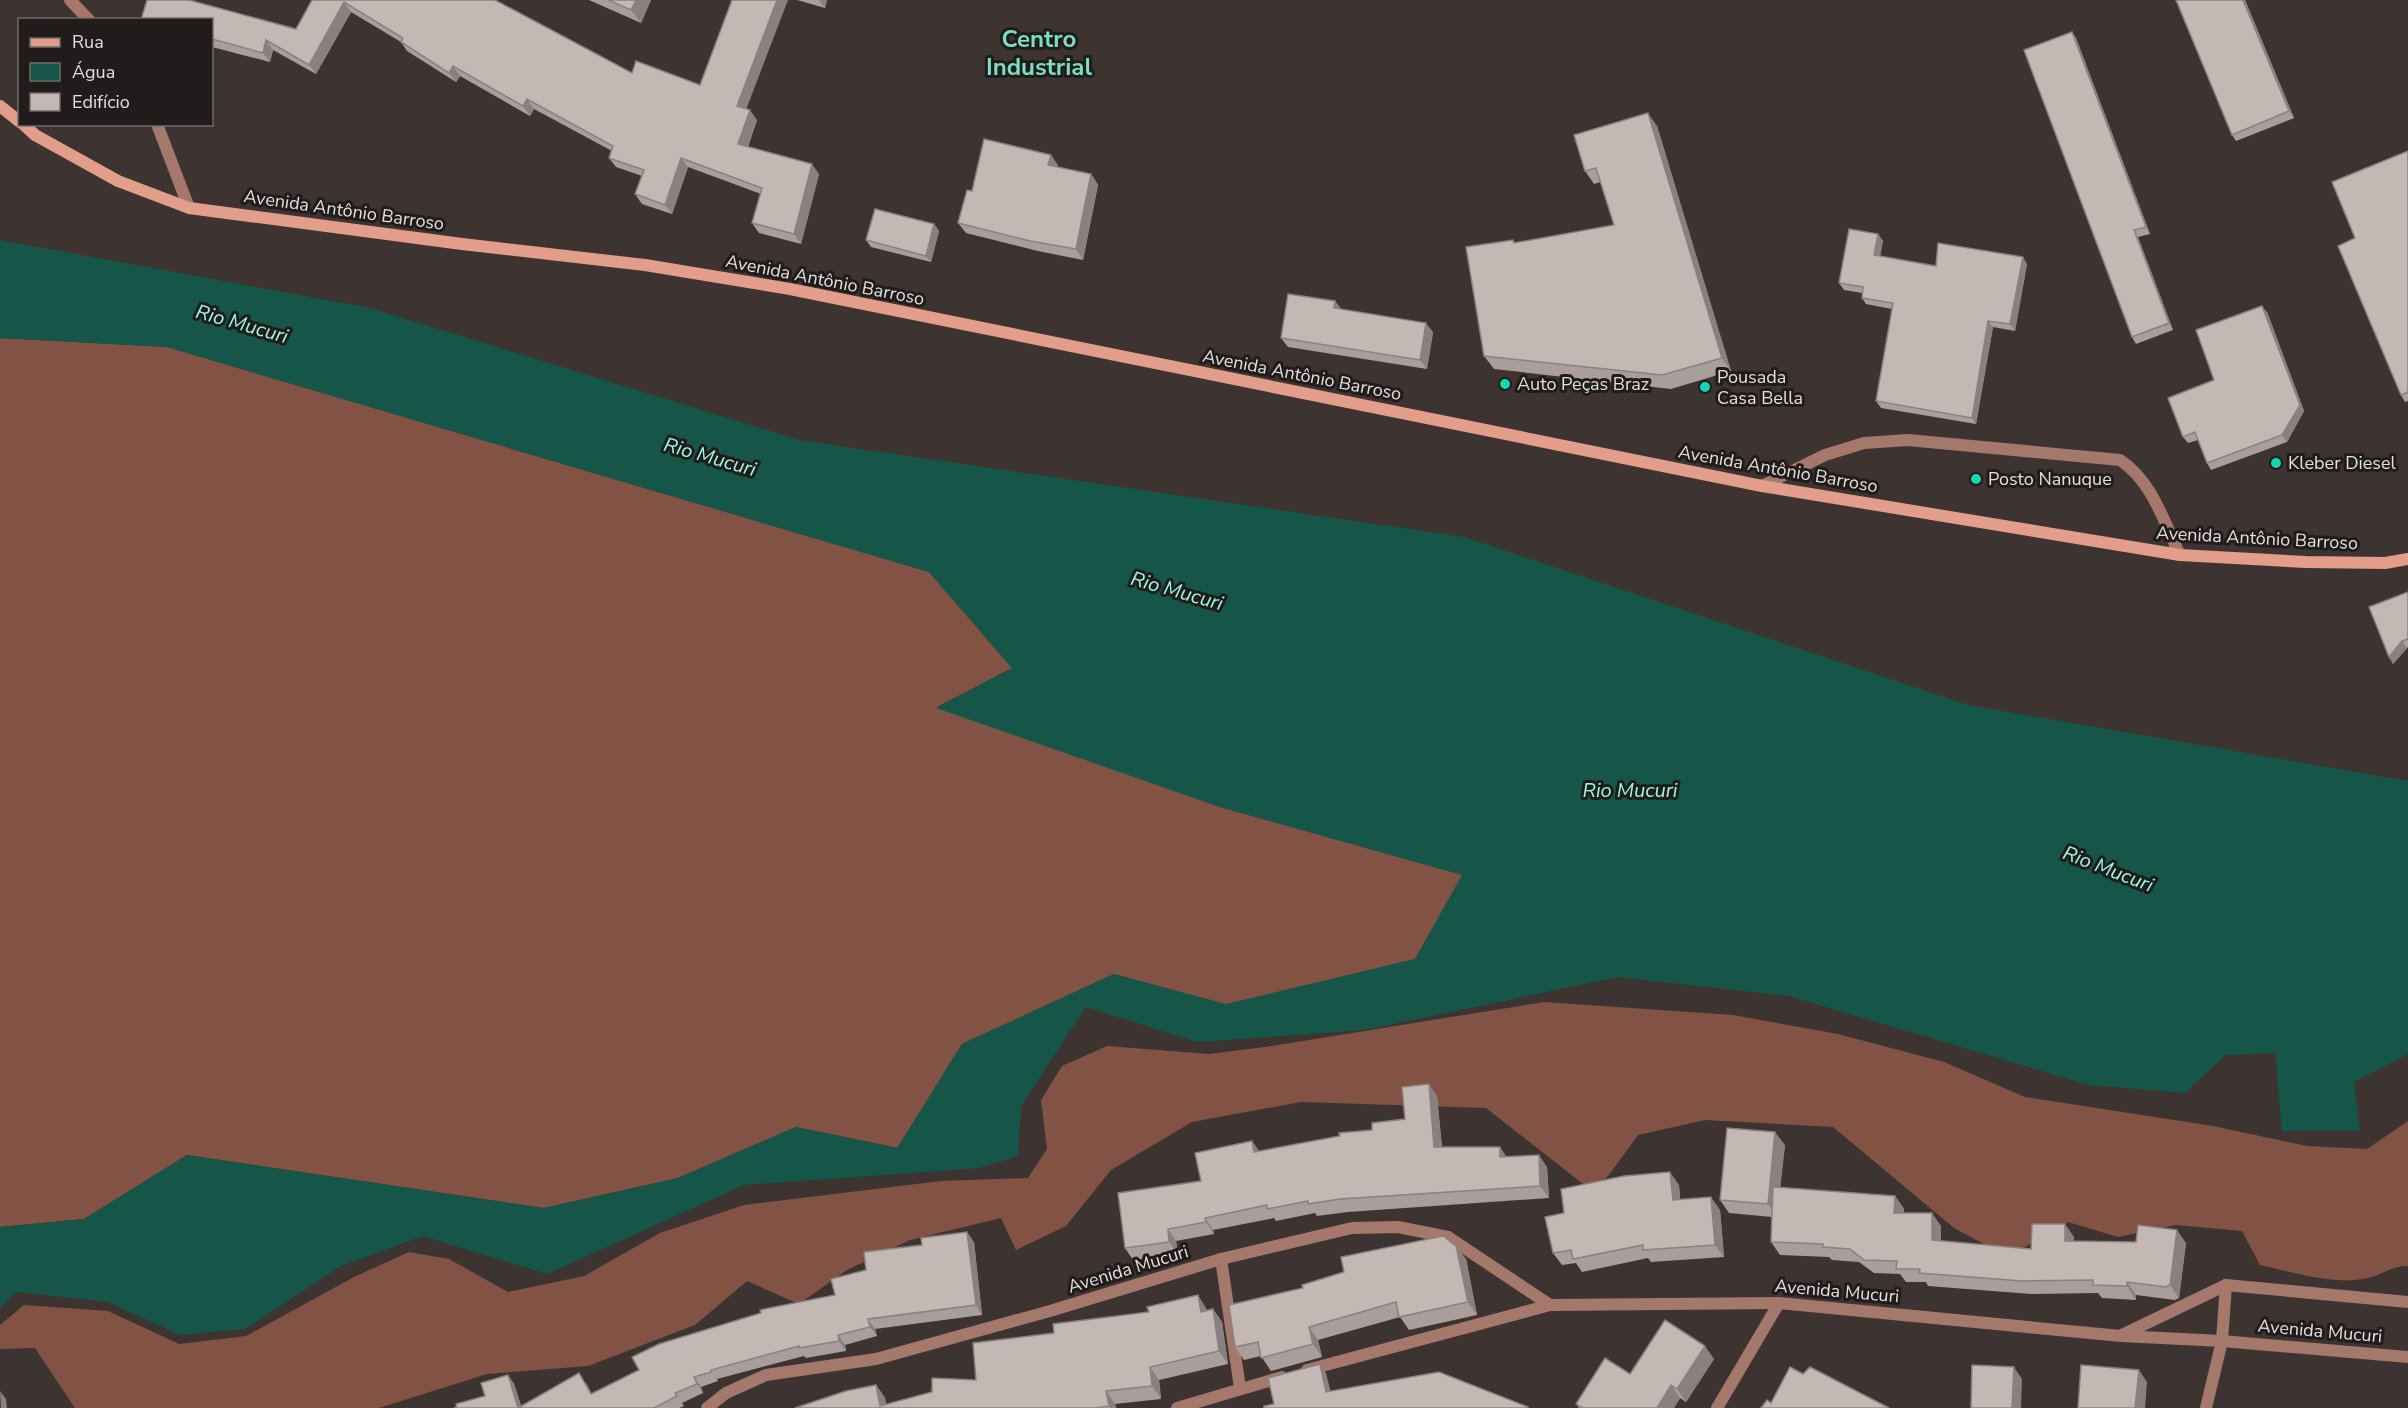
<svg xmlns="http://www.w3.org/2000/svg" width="2408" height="1408" viewBox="0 0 2408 1408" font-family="'Nunito Sans',sans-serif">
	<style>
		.forest { fill: #825345 }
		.water { fill: #165648 }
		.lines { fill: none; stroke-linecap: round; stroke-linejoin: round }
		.lane { stroke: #a4796c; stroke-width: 12 }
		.street { stroke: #a4796c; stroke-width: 12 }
		.secondary { stroke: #e29e8a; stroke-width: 12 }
		.wall { fill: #a99e9c }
		.shaded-wall { fill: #89817f }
		.building { fill: #c4b8b5; stroke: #89817f; stroke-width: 1.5 }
		.poi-dot { fill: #16d5b3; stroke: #201c1b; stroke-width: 2 }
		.labels { text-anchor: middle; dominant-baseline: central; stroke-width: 6; stroke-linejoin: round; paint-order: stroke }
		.street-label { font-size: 18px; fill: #e3dddb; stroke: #201c1b }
		.poi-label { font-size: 18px; fill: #e3dddb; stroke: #201c1b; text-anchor: start }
		.water-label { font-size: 20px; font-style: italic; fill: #9af9e0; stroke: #201c1b }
		.district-label { font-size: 24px; font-weight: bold; fill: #7bddc4; stroke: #201c1b }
	</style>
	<rect width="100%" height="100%" fill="#3d3331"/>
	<g class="forest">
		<polygon points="0,338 167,347 929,572 1012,668 937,707 1220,807 1463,875 1415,959 1226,1005 1114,974 962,1044 898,1148 796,1127 678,1178 544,1208 187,1155 84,1219 0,1227"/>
		<path d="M1544,1002l189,13 105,19 106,28 81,35 188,29 94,20 60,3 41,-28v145c-14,-1 -27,9 -40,12 -34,8 -75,-6 -108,-13l-18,-34 -66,-6 -58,12 -50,-15 -60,35 -54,-29 -121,-101 -128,-7 -67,15 -29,40 -17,16 -106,-83 -185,-6 -109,20 -81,48 -45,56 -50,24 -15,-32 -91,22 -63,30 -48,34 -52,-23 -52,44 -107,41 -101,8 -108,34h-304l-40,-60 -35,1v-24l24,-20 84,6 71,33 67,-8 108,-59 55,-25 40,7 59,33 76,-16 76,-43 84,-28 197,-24 87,-3 19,-29 -6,-49 21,-34 45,-20 102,8 63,-8z"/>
	</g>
	<polygon class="water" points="0,240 370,308 799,440 1464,537 1968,705 2408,781 2408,1054 2354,1082 2360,1130 2282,1131 2275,1053 2226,1055 2185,1093 2089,1085 1789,996 1618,977 1365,1030 1197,1042 1086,1007 1021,1106 1018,1156 979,1168 744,1185 547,1274 423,1236 341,1266 245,1329 180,1335 108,1302 17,1292 0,1307 0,1227 84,1219 187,1155 544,1208 678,1178 796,1127 897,1148 962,1044 1114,974 1226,1004 1415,959 1462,875 1220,807 936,708 1012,668 929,572 167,347 0,338"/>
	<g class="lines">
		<path class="lane" d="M1762,486l63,-31 39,-12 44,-3 212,20c32,21 44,62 60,95"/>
		<g class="street">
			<polyline points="70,0 89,20"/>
			<polyline points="157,124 189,208"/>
			<polyline points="1221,1259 1240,1388"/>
			<polyline points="2122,1335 2226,1285 2408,1302"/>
			<polyline points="1307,1370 1550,1305"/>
			<polyline points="707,1408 726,1393 766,1375 876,1359 1050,1311 1221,1259 1352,1228 1398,1227 1448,1237 1550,1305 1779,1303 2121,1336 2222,1341 2408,1357"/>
			<polyline points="1177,1408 1282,1377"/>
			<polyline points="1717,1408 1779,1303"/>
			<polyline points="2206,1408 2222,1341 2226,1285"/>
		</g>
		<g class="secondary">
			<polyline points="0,106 20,122"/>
			<polyline points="23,124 35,135 118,181 189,208 462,244 645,265 790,289 1762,486 2180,555 2306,562 2385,563 2408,559"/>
		</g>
	</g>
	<g class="wall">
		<polygon points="312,0 495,0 632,73 746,109 757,120 748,147 819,174 801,244 759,233 752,223 761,194 688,167 672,214 642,204 635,194 642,176 616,167 609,158 612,151 534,109 530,116 460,76 456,82 407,51 401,42 351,12 316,74 273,50 270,62 212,47 212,20 296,29"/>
		<polygon points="589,0 651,0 641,23"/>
		<polygon points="797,0 827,0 825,8"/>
		<polygon points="2245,0 2294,118 2236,141 2232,135"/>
		<polygon points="2072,32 2076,38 2150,234 2138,237 2173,330 2136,344 2132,337"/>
		<polygon points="1657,126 1731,371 1671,389 1494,369 1484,356 1516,243 1614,225 1601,182 1594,184 1585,171"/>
		<polygon points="2408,151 2408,401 2405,402 2401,395 2355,238"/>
		<polygon points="1058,165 1058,167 1091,174 1098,185 1083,260 1038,251 966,233 958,223 972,191"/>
		<polygon points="934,224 939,231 931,262 871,247 866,240"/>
		<polygon points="1878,234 1883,241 1880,256 1936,266 2027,264 2015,331 1993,327 1976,424 1881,408 1876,401 1892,309 1866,304 1862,298 1862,293 1844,290 1839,283"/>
		<polygon points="1335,301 1341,309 1433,332 1427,369 1288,347 1281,338"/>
		<polygon points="2267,312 2304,411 2287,442 2211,470 2207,463 2198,440 2188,443 2183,437 2214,380"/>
		<polygon points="2408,592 2408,647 2393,664 2389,657"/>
		<polygon points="1437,1096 1442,1147 1507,1157 1547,1167 1549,1198 1348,1212 1317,1216 1315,1213 1276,1221 1274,1218 1213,1230 1214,1234 1176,1241 1178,1254 1133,1260 1125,1248 1201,1181 1252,1141 1259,1151 1372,1130 1405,1119"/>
		<polygon points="1785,1145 1780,1188 1895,1196 1904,1209 1904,1213 1941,1226 1941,1241 2031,1249 2074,1237 2074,1241 2186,1243 2179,1298 2175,1300 2136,1295 2136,1300 2102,1298 2098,1293 2031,1294 1928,1286 1926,1282 1906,1282 1900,1274 1874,1273 1859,1262 1832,1260 1829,1257 1780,1255 1771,1242 1772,1217 1729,1213 1720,1200"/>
		<polygon points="1679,1185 1680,1199 1720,1210 1724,1257 1651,1262 1648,1258 1582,1272 1576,1263 1562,1265 1553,1253 1564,1213"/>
		<polygon points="974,1242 982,1315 875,1329 877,1336 845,1345 846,1351 806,1358 804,1356 717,1379 718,1381 701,1387 703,1393 682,1403 684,1406 679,1408 454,1408 485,1396 508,1375 514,1384 521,1406 586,1383 592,1394 835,1295"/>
		<polygon points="1466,1259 1477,1315 1409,1330 1400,1317 1318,1340 1322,1357 1271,1371 1261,1356 1244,1360 1235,1347"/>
		<polygon points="1206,1308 1207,1311 1213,1309 1222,1322 1228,1364 1159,1380 1161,1399 1115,1404 1116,1408 795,1408 876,1385 885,1398 886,1405 976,1380 1054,1333"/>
		<polygon points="1714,1359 1686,1402 1680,1398 1674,1408 1579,1408 1576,1404 1630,1374"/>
	</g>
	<g class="shaded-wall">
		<polygon points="636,0 651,0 641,23 631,10"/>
		<polygon points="777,0 788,0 744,115 737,106"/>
		<polygon points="819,0 827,0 825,8"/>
		<polygon points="2243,0 2245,0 2294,118 2289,111"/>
		<polygon points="344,2 351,12 316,74 309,65"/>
		<polygon points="2072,32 2076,38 2150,234 2146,227"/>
		<polygon points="266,40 273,50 270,62 263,53"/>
		<polygon points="453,66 460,76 456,82 449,73"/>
		<polygon points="527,99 534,109 530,116 523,106"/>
		<polygon points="750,110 757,120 745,154 738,144"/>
		<polygon points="1648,113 1657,126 1731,371 1722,358"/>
		<polygon points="1051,155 1058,165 1056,176 1048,165"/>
		<polygon points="681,158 688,167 672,214 665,205"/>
		<polygon points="812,164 819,174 801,244 794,234"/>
		<polygon points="1091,174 1098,185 1083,260 1076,249"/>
		<polygon points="934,224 939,231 931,262 926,256"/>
		<polygon points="2134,230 2138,237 2173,330 2169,323"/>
		<polygon points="1878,234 1883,241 1879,262 1874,255"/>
		<polygon points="2023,257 2027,264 2015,331 2010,324"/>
		<polygon points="1335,301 1342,310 1334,308"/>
		<polygon points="2262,306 2267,312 2304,411 2287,442 2282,435"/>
		<polygon points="1988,321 1993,327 1976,424 1972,418"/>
		<polygon points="1426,323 1433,332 1427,369 1420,360"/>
		<polygon points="2402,641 2407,648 2393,664 2389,657"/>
		<polygon points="1429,1084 1437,1096 1443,1159 1434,1147"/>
		<polygon points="1775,1132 1785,1145 1777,1217 1768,1204"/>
		<polygon points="1252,1141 1261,1154 1254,1152"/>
		<polygon points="1500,1147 1508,1159 1500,1157"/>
		<polygon points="1539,1155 1547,1167 1549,1198 1540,1186"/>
		<polygon points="1670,1172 1679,1185 1681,1212 1673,1200"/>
		<polygon points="1895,1196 1904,1209 1903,1226 1894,1213"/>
		<polygon points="1711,1197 1720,1210 1724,1257 1715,1245"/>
		<polygon points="1932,1213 1941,1226 1941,1253 1932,1240"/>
		<polygon points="1205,1218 1213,1230 1214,1234 1206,1222"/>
		<polygon points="2065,1224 2074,1237 2074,1254 2065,1241"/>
		<polygon points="1168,1229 1176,1241 1178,1254 1169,1242"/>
		<polygon points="2177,1230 2186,1243 2179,1298 2170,1285"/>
		<polygon points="967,1232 974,1242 982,1315 976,1305"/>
		<polygon points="1456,1246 1466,1259 1477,1315 1468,1302"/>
		<polygon points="2127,1282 2136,1295 2136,1300 2127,1286"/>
		<polygon points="1198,1295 1206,1308 1210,1325 1201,1312"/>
		<polygon points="1213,1309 1222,1322 1228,1364 1219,1351"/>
		<polygon points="868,1319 875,1329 877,1336 870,1327"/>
		<polygon points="1309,1327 1318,1340 1322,1357 1313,1344"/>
		<polygon points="838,1335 845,1345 846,1351 839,1341"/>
		<polygon points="1705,1346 1714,1359 1686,1402 1677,1389"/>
		<polygon points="1320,1364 1326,1373 1333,1401 1326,1392"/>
		<polygon points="1150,1367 1159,1380 1161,1399 1152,1386"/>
		<polygon points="2014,1367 2022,1379 2021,1408 2012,1408"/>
		<polygon points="2139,1370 2147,1382 2145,1408 2135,1408"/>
		<polygon points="508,1375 514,1384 522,1408 518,1408"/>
		<polygon points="694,1377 701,1387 703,1393 697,1384"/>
		<polygon points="876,1385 885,1398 887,1408 880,1406"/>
		<polygon points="1671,1385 1680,1398 1674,1408 1657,1408"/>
		<polygon points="0,1391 6,1399 7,1408 1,1408"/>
		<polygon points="1106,1391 1115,1404 1116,1408 1110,1408 1109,1406"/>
	</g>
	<g class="building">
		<polygon points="147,0 189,0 296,29 312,0 495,0 632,73 636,61 700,85 732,0 777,0 737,106 750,110 738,144 812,164 794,234 752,223 762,188 681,158 665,205 635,194 644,170 609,158 613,146 527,99 523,106 453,66 449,73 401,42 403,38 344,2 309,65 266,40 263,53 212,39 212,20 141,20"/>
		<polygon points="608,0 636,0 631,10"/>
		<polygon points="2176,0 2243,0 2289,111 2232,135"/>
		<polygon points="2072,32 2146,227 2134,230 2169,323 2132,337 2024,50"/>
		<polygon points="1648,113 1722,358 1662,375 1484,356 1466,247 1513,240 1514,243 1614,225 1596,168 1585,171 1574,135"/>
		<polygon points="984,139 1051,155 1048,165 1091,174 1076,249 1030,241 958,223 967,190 972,191"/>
		<polygon points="2408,151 2408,392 2401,395 2338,246 2355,238 2332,182"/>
		<polygon points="875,209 934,224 926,256 866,240"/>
		<polygon points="1849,229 1878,234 1874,255 1936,266 1938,243 2023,257 2010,324 1988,321 1972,418 1876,401 1893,303 1862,298 1863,287 1839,283"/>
		<polygon points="1288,294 1335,301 1334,308 1426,323 1420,360 1281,338"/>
		<polygon points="2262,306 2300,405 2282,435 2207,463 2195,432 2183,437 2168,398 2214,380 2196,330"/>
		<polygon points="2408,592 2408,639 2402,641 2389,657 2369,607"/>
		<polygon points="1429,1084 1434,1147 1500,1147 1500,1157 1539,1155 1540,1186 1340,1199 1308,1204 1308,1201 1267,1209 1267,1205 1205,1218 1206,1222 1168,1229 1169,1242 1125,1248 1118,1193 1201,1181 1195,1153 1252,1141 1254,1152 1340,1136 1339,1133 1372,1130 1372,1123 1405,1119 1402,1087"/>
		<polygon points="1727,1128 1775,1132 1768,1204 1720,1200"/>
		<polygon points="1670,1172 1673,1200 1711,1197 1715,1245 1643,1250 1643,1245 1573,1259 1571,1250 1553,1253 1545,1217 1564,1213 1561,1189 1624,1176"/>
		<polygon points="1773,1187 1895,1196 1894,1213 1932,1213 1932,1240 2031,1249 2032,1224 2065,1224 2065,1241 2136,1242 2138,1225 2177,1230 2170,1285 2166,1287 2127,1282 2127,1286 2093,1285 2093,1280 2022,1281 1919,1273 1920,1269 1896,1269 1897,1261 1864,1260 1850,1249 1823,1247 1823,1244 1771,1242"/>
		<polygon points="967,1232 976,1305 868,1319 870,1327 838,1335 839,1341 799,1348 799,1346 711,1370 711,1372 694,1377 697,1384 675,1393 677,1396 654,1408 454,1408 457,1407 456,1404 485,1396 481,1383 508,1375 518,1408 579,1373 591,1394 639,1370 632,1357 659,1344 761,1313 760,1310 835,1295 831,1279 866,1270 864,1252 922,1245 921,1238"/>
		<polygon points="1443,1236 1456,1246 1468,1302 1399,1317 1396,1302 1309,1327 1313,1344 1261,1358 1258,1342 1235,1347 1229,1305 1303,1288 1302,1285 1344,1272 1341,1257"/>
		<polygon points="1198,1295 1201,1312 1213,1309 1219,1351 1150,1367 1152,1386 1106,1391 1109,1406 1096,1408 795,1408 846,1391 876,1385 880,1406 932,1392 932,1378 976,1380 973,1343 1054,1333 1053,1324 1149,1312 1147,1307"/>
		<polygon points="1665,1320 1705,1346 1677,1389 1671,1385 1657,1408 1583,1408 1576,1404 1605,1358 1630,1374"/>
		<polygon points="1320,1364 1326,1392 1439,1372 1528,1407 1528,1408 1264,1408 1264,1406 1274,1404 1268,1378"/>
		<polygon points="1972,1365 2014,1367 2012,1408 1971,1408"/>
		<polygon points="2081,1365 2139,1370 2135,1408 2078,1408"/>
		<polygon points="1790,1367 1803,1374 1810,1367 1889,1408 1761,1408 1767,1400 1771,1403"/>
	</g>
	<g class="poi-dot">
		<circle cx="1505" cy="384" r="6"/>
		<circle cx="1705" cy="387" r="6"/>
		<circle cx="2276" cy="463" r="6"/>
		<circle cx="1976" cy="479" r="6"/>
	</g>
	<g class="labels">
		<g class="street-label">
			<text transform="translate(344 210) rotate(8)">Avenida Antônio Barroso</text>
			<text transform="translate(825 280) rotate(11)">Avenida Antônio Barroso</text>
			<text transform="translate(1302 375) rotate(11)">Avenida Antônio Barroso</text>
			<text transform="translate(1778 469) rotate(10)">Avenida Antônio Barroso</text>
			<text transform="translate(2257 538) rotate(3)">Avenida Antônio Barroso</text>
			<text transform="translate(1128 1269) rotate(-17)">Avenida Mucuri</text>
			<text transform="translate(1837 1291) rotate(5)">Avenida Mucuri</text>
			<text transform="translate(2320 1331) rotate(5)">Avenida Mucuri</text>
		</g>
		<g class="poi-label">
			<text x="1717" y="377">Pousada<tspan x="1717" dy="21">Casa Bella</tspan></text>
			<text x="1517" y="384">Auto Peças Braz</text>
			<text x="2288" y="463">Kleber Diesel</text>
			<text x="1988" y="479">Posto Nanuque</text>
		</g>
		<g class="water-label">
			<text transform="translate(242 324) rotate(16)">Rio Mucuri</text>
			<text transform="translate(710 457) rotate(16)">Rio Mucuri</text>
			<text transform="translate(1177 591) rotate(16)">Rio Mucuri</text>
			<text x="1630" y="790">Rio Mucuri</text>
			<text transform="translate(2108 869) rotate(21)">Rio Mucuri</text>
		</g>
		<g class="district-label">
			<text x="1039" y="39">Centro<tspan x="1039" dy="28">Industrial</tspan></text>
		</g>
	</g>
	<rect x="18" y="18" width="195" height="108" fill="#201c1b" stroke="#6e6968" stroke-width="1.5"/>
	<rect x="30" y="38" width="30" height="9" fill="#e29e8a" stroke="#6e6968" stroke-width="1.5"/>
	<text x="72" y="48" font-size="18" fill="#e3dddb">Rua</text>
	<rect x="30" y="63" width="30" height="18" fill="#165648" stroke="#6e6968" stroke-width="1.5"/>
	<text x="72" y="78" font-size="18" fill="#e3dddb">Água</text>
	<rect x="30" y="93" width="30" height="18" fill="#c4b8b5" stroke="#6e6968" stroke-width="1.5"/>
	<text x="72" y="108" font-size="18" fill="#e3dddb">Edifício</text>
</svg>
